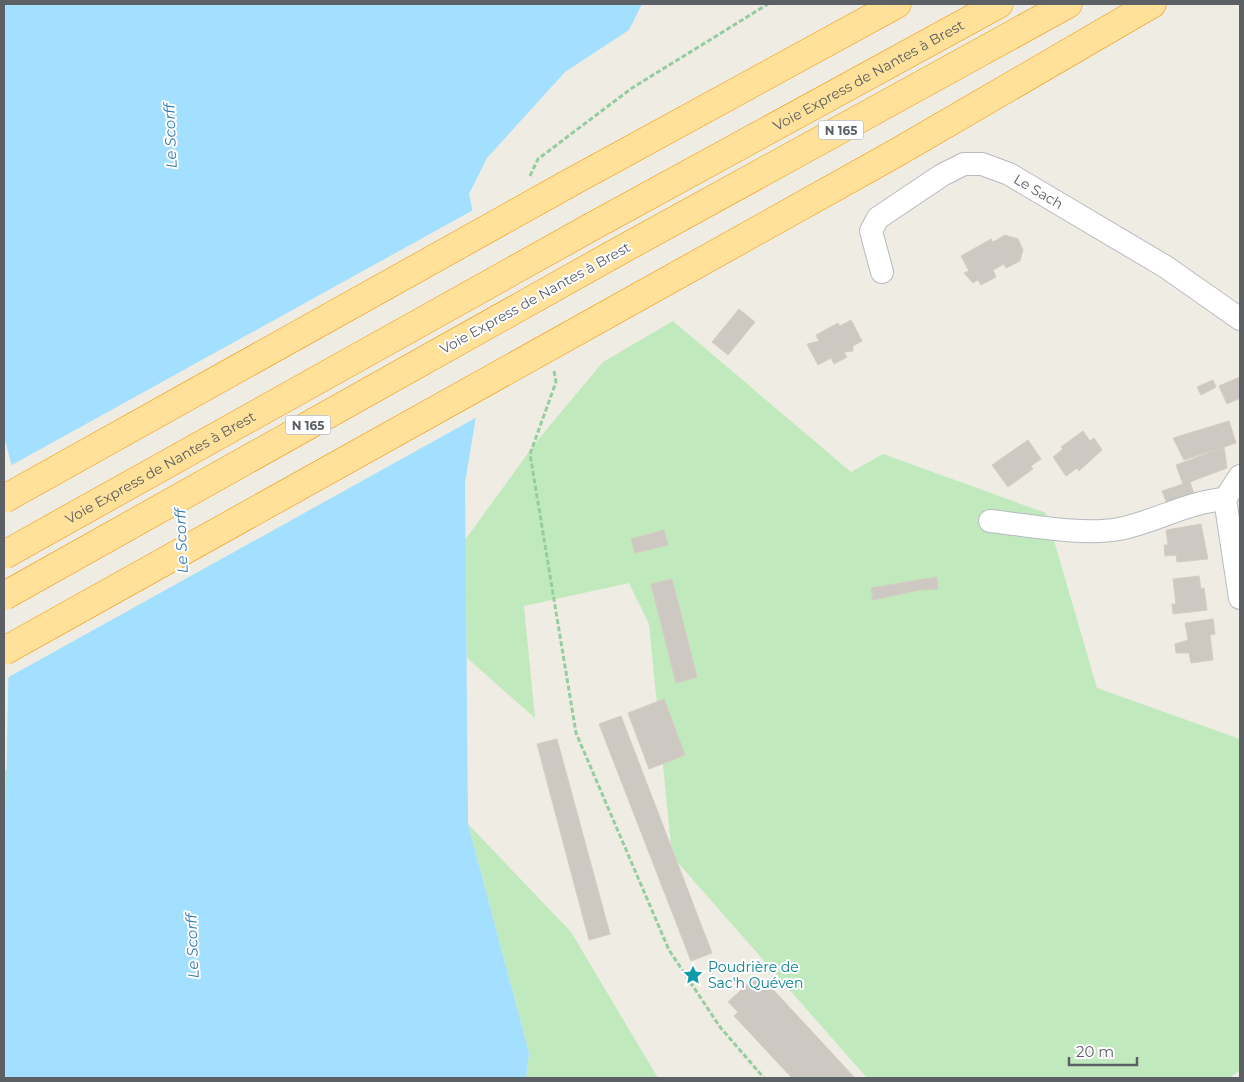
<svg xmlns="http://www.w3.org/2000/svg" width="1244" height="1082" viewBox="0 0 1244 1082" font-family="Montserrat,sans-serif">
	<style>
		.green { fill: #c0eabd }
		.water { fill: #a3dfff }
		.pier { fill: #efece3 }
		.building { fill: #cdc8c2; stroke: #d5cdc1 }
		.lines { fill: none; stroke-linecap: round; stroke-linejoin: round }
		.minor-casing { stroke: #b6babf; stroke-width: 24 }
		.trunk-casing { stroke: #f29300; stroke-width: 29 }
		.path { stroke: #95cca0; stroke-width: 3; stroke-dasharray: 5 2.5; stroke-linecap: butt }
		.minor { stroke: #fff; stroke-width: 22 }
		.trunk { stroke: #ffe199; stroke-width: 28 }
		.trunk-bridge-casing { stroke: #f29300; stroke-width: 29; stroke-linecap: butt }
		.trunk-bridge { stroke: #ffe199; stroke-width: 28 }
		.labels { text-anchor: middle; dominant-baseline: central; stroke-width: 4; stroke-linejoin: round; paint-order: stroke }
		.shield { fill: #fff; stroke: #8c9093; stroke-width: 1 }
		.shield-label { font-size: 12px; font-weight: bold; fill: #5b6065 }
		.street-label { font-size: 14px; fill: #5b6065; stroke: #fff }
		.culture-label { font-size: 14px; fill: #0d838f; stroke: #fff; text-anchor: start }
		.water-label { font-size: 15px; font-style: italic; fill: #337bb2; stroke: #fff }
	</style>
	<rect width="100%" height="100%" fill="#efece3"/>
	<g class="green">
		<polygon points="673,321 851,472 883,454 1046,513 1097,688 1240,739 1240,1070 1230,1078 867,1078 672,856 649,624 629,583 524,606 535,718 467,658 465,540 536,442 603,362"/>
		<polygon points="8,769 4,922 4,771"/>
		<polygon points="468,824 571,932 658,1078 526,1078 529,1053"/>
	</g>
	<polygon class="water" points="4,4 642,4 629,30 565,72 487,158 469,194 483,261 476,416 465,483 468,824 529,1053 526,1078 4,1078 4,922 12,467 4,436"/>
	<polygon class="pier" points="475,209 485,261 506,341 479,416 7,678 10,466"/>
	<g class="building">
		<polygon points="1005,235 1018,239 1023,250 1020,261 1006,268 1004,264 993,270 996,277 981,285 978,280 973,283 964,273 969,271 961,256 991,239 993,242"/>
		<polygon points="739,309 755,322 728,355 712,342"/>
		<polygon points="851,320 862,341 853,346 853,351 844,352 847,357 834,364 831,358 818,365 807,344 819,341 816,335 838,323 840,326"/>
		<polygon points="1240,377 1240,398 1227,404 1219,386"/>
		<polygon points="1213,380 1216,387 1201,395 1197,387"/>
		<polygon points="1229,421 1236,443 1184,460 1173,438"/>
		<polygon points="1083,431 1090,441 1094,438 1102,450 1079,471 1077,468 1066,476 1053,457 1063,449 1061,447"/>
		<polygon points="1028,440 1041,459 1031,466 1033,469 1008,487 992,465"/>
		<polygon points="1224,447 1227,468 1190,482 1194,494 1167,504 1162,491 1183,484 1176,465"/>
		<polygon points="1201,524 1208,559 1177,562 1176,555 1165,556 1164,545 1168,545 1166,530"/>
		<polygon points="664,530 668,545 635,553 631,539"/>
		<polygon points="1199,576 1201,589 1204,588 1207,610 1173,614 1172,604 1176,604 1173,579"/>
		<polygon points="937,577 938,589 919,590 873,600 871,588"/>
		<polygon points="672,579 697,677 676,683 651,584"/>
		<polygon points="1213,619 1215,634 1210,635 1213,660 1191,663 1189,653 1176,653 1175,644 1188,640 1185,623"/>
		<polygon points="664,699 685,755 649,769 628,713"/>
		<polygon points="621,716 712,953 691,961 599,724"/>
		<polygon points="557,739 610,934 589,940 537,744"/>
		<polygon points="754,978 764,988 768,984 855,1078 792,1078 734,1016 738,1012 728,1002"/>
	</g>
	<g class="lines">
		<defs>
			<g id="minor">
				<path id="s1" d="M882,272l-11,-41 7,-13 64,-43 22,-11h18l27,10 157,93 74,52"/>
				<polyline points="1240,476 1225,499 1240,598"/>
				<path d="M990,521c38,4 92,15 129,8 36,-7 68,-27 106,-30"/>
			</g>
			<g id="trunk">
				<polyline points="566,185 897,4"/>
				<path id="s2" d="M593,226l406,-222"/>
				<polyline points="612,255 1068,4"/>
				<polyline points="640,296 896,153 1152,4"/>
			</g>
		</defs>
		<use href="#minor" class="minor-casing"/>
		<use href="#trunk" class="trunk-casing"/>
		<g class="path">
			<polyline points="530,176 538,159 632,88 768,4"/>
			<polyline points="554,371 556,382 530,454 576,733 669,950 720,1027 764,1078"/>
		</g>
		<use href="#minor" class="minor"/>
		<use href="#trunk" class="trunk"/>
		<defs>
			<g id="trunk-bridge">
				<polyline points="4,499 566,185"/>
				<path id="s3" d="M4,555l589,-329"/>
				<polyline points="4,596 612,255"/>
				<polyline points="4,651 640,296"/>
			</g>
		</defs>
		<use href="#trunk-bridge" class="trunk-bridge-casing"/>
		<use href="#trunk-bridge" class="trunk-bridge"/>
	</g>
	<defs>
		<symbol id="sight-bare" viewBox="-9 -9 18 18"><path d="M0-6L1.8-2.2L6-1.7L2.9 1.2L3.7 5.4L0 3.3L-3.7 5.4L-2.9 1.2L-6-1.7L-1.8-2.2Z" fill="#0f9aa8" stroke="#fff" stroke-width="2.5" paint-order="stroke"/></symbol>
	</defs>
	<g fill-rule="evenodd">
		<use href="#sight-bare" x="679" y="961" width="28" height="28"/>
	</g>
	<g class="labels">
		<g class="shield">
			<rect x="818.5" y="120.5" width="45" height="19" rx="4"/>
			<rect x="285.5" y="415.5" width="45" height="19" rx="4"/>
		</g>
		<g class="shield-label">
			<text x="841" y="130">N 165</text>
			<text x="308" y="425">N 165</text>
		</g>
		<g class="street-label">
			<text stroke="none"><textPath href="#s2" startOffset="314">Voie Express de Nantes à Brest</textPath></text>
			<text stroke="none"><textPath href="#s1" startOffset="240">Le Sach</textPath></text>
			<text transform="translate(535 298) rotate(-29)">Voie Express de Nantes à Brest</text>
			<text stroke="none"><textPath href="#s3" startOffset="179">Voie Express de Nantes à Brest</textPath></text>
		</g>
		<g class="culture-label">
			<text x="708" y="967">Poudrière de<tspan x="708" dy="16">Sac'h Quéven</tspan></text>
		</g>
		<g class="water-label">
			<text transform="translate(170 136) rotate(-92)">Le Scorff</text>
			<text transform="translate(181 541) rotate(-92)">Le Scorff</text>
			<text transform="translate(192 946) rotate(-92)">Le Scorff</text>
		</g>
	</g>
	<rect width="1244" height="1082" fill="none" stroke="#5b6065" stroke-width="10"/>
	<path d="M1069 1057v8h68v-8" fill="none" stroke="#5b6065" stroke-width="2.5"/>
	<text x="1076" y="1057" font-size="15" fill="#5b6065" stroke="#ffffff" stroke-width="4" paint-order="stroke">20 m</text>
</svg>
